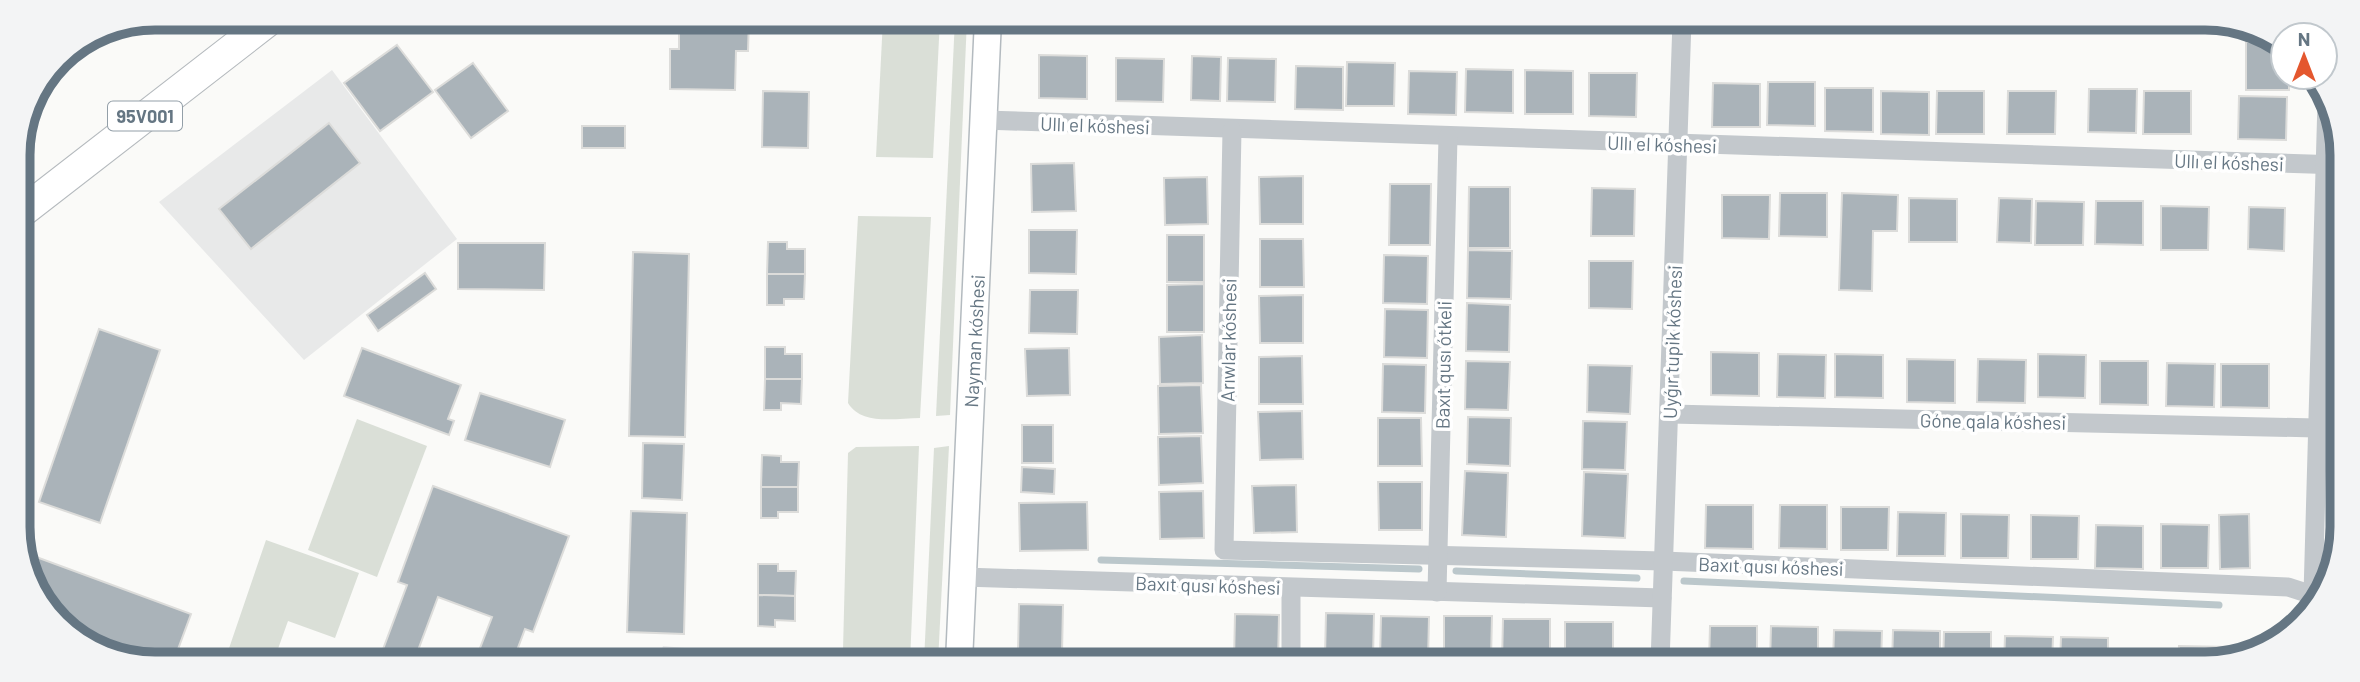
<svg xmlns="http://www.w3.org/2000/svg" width="2360" height="682" viewBox="0 0 2360 682" font-family="Barlow,sans-serif">
	<style>
		.built { fill: #e8e9e9 }
		.industrial { fill: url(#industrial-grid) }
		.green { fill: #dadfd7 }
		.lines { fill: none; stroke-linecap: round; stroke-linejoin: round }
		.stream { stroke: #bbc7cb; stroke-width: 7 }
		.building { fill: #aab3b9; stroke: #dcdcda; stroke-width: 2 }
		.secondary-casing { stroke: #b3babf; stroke-width: 29 }
		.primary-casing { stroke: #b5babe; stroke-width: 32 }
		.street { stroke: #c3c8cc; stroke-width: 19 }
		.secondary { stroke: #fff; stroke-width: 26 }
		.primary { stroke: #fff; stroke-width: 30 }
		.labels { text-anchor: middle; dominant-baseline: central; stroke-width: 7; stroke-linejoin: round; paint-order: stroke }
		.shield { fill: #fff; stroke: #939fa8; stroke-width: 2 }
		.shield-label { font-size: 18px; font-weight: bold; fill: #657683 }
		.street-label { font-size: 19px; fill: #657683; stroke: #fff }
		.rim { fill: none; stroke: #657683; stroke-width: 9 }
	</style>
	<defs>
		<pattern id="industrial-grid" width="8" height="8" patternUnits="userSpaceOnUse" patternTransform="scale(1.75)"><rect width="8" height="8" fill="#e8e9e9"/><path d="M0 4h8M4 0v8" fill="none" stroke="#c0c1c2"/></pattern>
	</defs>
	<rect width="100%" height="100%" fill="#fafaf8"/>
	<g class="built">
		<polygon points="332,70 457,239 304,360 159,202"/>
		<polygon points="663,646 705,650 825,661 658,661"/>
	</g>
	<polygon class="industrial" points="1034,19 1219,20 1219,32"/>
	<g class="green">
		<polygon points="883,19 940,19 933,158 876,157"/>
		<polygon points="955,19 967,19 950,415 936,416"/>
		<path d="M858,216l73,1 -11,201c-24,0 -58,8 -72,-15z"/>
		<polygon points="357,419 427,446 377,577 308,550"/>
		<polygon points="919,446 910,662 853,661 843,650 848,453 856,447"/>
		<polygon points="949,446 938,662 924,662 934,448"/>
		<polygon points="266,540 359,573 335,638 288,621 274,660 225,660"/>
	</g>
	<g class="lines">
		<g class="stream">
			<polyline points="1101,560 1419,569"/>
			<polyline points="1456,571 1637,578"/>
			<polyline points="1684,581 2219,605"/>
		</g>
	</g>
	<g class="building">
		<polygon points="553,18 593,18 593,31 553,30"/>
		<polygon points="679,19 749,19 748,51 736,51 735,90 670,89 670,49 679,49"/>
		<polygon points="2245,25 2262,35 2245,35"/>
		<polygon points="2246,42 2273,42 2283,48 2283,77 2289,77 2289,90 2246,90"/>
		<polygon points="397,45 433,92 380,131 344,83"/>
		<polygon points="1039,55 1087,56 1087,99 1039,98"/>
		<polygon points="1192,56 1221,57 1220,101 1191,100"/>
		<polygon points="1116,58 1164,59 1163,102 1116,101"/>
		<polygon points="1228,58 1276,59 1275,102 1227,101"/>
		<polygon points="1347,62 1395,63 1394,106 1346,106"/>
		<polygon points="473,63 508,111 471,138 435,90"/>
		<polygon points="1296,66 1343,67 1343,110 1295,109"/>
		<polygon points="1466,69 1513,70 1513,113 1465,112"/>
		<polygon points="1525,70 1573,71 1573,114 1525,114"/>
		<polygon points="1409,71 1457,72 1456,115 1408,114"/>
		<polygon points="1589,73 1637,73 1636,117 1589,116"/>
		<polygon points="1768,82 1815,82 1815,126 1767,125"/>
		<polygon points="1713,83 1760,84 1760,127 1712,127"/>
		<polygon points="1825,88 1873,88 1873,132 1825,131"/>
		<polygon points="2089,89 2137,89 2136,133 2088,132"/>
		<polygon points="763,91 809,92 808,148 762,147"/>
		<polygon points="1881,91 1929,92 1929,135 1881,134"/>
		<polygon points="1937,91 1984,91 1984,134 1936,134"/>
		<polygon points="2008,91 2056,91 2055,134 2007,134"/>
		<polygon points="2144,91 2191,91 2191,134 2143,134"/>
		<polygon points="2239,96 2287,97 2286,140 2238,139"/>
		<polygon points="329,123 360,163 251,249 219,209"/>
		<rect x="582" y="126" width="43" height="22"/>
		<polygon points="1074,163 1076,211 1032,212 1031,164"/>
		<polygon points="1303,176 1303,224 1260,224 1259,177"/>
		<polygon points="1207,177 1208,224 1165,225 1164,178"/>
		<polygon points="1390,184 1431,184 1430,245 1389,245"/>
		<polygon points="1469,187 1510,187 1510,248 1468,248"/>
		<polygon points="1592,188 1635,189 1634,236 1591,236"/>
		<polygon points="1780,193 1827,193 1827,237 1779,236"/>
		<polygon points="1842,193 1898,195 1897,231 1873,231 1872,291 1839,290"/>
		<polygon points="1722,195 1770,195 1769,239 1722,238"/>
		<polygon points="1909,198 1957,199 1957,242 1909,242"/>
		<polygon points="1999,198 2032,199 2031,243 1997,242"/>
		<polygon points="2036,201 2084,202 2083,245 2035,245"/>
		<polygon points="2096,201 2143,201 2143,245 2095,244"/>
		<polygon points="2161,206 2209,207 2208,250 2161,250"/>
		<polygon points="2249,207 2285,208 2284,251 2248,249"/>
		<polygon points="1029,230 1077,230 1076,274 1029,273"/>
		<rect x="1167" y="235" width="37" height="47"/>
		<polygon points="1260,239 1303,239 1304,287 1260,287"/>
		<polygon points="768,242 787,242 787,249 805,249 805,274 767,274"/>
		<polygon points="458,243 545,243 544,290 458,289"/>
		<polygon points="1468,250 1512,251 1511,299 1467,298"/>
		<polygon points="633,252 689,254 685,437 629,436"/>
		<polygon points="1384,255 1428,256 1427,304 1383,303"/>
		<polygon points="1589,261 1633,261 1632,309 1589,308"/>
		<polygon points="425,273 436,289 378,331 367,315"/>
		<polygon points="767,274 805,274 804,299 784,299 784,305 767,305"/>
		<polygon points="1204,284 1204,332 1167,332 1167,285"/>
		<polygon points="1030,290 1078,290 1077,334 1029,333"/>
		<polygon points="1303,295 1303,343 1260,343 1259,296"/>
		<polygon points="1467,303 1510,305 1509,352 1466,351"/>
		<polygon points="1385,309 1428,310 1427,358 1384,357"/>
		<polygon points="99,329 160,350 100,523 39,502"/>
		<polygon points="1202,335 1203,383 1160,384 1159,337"/>
		<polygon points="765,347 785,347 785,354 802,354 802,379 765,379"/>
		<polygon points="362,348 461,385 448,419 454,421 449,435 344,396"/>
		<polygon points="1069,348 1070,395 1027,396 1025,349"/>
		<polygon points="1711,352 1759,353 1759,396 1711,395"/>
		<polygon points="1778,354 1826,355 1825,398 1777,397"/>
		<polygon points="1835,354 1883,355 1883,398 1835,397"/>
		<polygon points="2038,354 2086,355 2085,398 2038,397"/>
		<polygon points="1302,356 1303,404 1259,404 1259,357"/>
		<polygon points="1907,359 1955,360 1955,403 1907,402"/>
		<polygon points="1978,359 2026,360 2025,403 1977,402"/>
		<polygon points="1466,361 1510,362 1508,410 1465,409"/>
		<polygon points="2100,361 2148,361 2148,405 2100,404"/>
		<polygon points="2167,363 2215,364 2214,407 2166,406"/>
		<polygon points="1383,364 1426,365 1425,413 1382,412"/>
		<polygon points="2221,364 2269,364 2269,408 2221,407"/>
		<polygon points="1588,365 1632,366 1630,414 1587,412"/>
		<polygon points="765,379 802,379 801,404 781,403 781,410 764,410"/>
		<polygon points="1201,385 1203,433 1159,434 1158,386"/>
		<polygon points="480,393 565,420 550,467 465,440"/>
		<polygon points="1302,411 1303,459 1260,460 1258,412"/>
		<polygon points="1468,417 1511,418 1510,466 1467,464"/>
		<polygon points="1378,418 1421,418 1422,466 1378,466"/>
		<polygon points="1583,421 1627,422 1625,470 1582,469"/>
		<rect x="1022" y="425" width="31" height="38"/>
		<polygon points="1201,436 1203,483 1159,485 1158,437"/>
		<polygon points="643,443 684,444 682,500 642,498"/>
		<polygon points="762,455 781,456 781,462 799,462 798,487 761,487"/>
		<polygon points="1022,467 1055,469 1054,494 1021,492"/>
		<polygon points="1465,471 1508,473 1506,537 1462,535"/>
		<polygon points="1584,472 1628,474 1625,538 1582,536"/>
		<polygon points="1378,482 1422,482 1422,530 1379,530"/>
		<polygon points="1296,485 1297,532 1254,533 1252,486"/>
		<polygon points="433,486 569,536 533,632 525,629 513,661 475,661 492,617 438,597 414,661 379,660 407,585 398,582"/>
		<polygon points="761,487 798,487 798,512 778,512 778,518 761,518"/>
		<polygon points="1203,491 1204,538 1160,539 1159,492"/>
		<polygon points="1087,502 1088,550 1020,551 1019,503"/>
		<polygon points="1706,505 1753,505 1753,549 1705,548"/>
		<polygon points="1780,505 1827,505 1827,549 1779,548"/>
		<polygon points="1841,507 1889,507 1888,550 1841,550"/>
		<polygon points="631,511 687,513 684,634 627,632"/>
		<polygon points="1898,512 1946,513 1945,556 1897,556"/>
		<polygon points="1961,514 2009,515 2008,558 1961,558"/>
		<polygon points="2249,514 2250,568 2220,569 2219,515"/>
		<polygon points="2031,515 2079,516 2078,559 2031,559"/>
		<polygon points="2161,524 2209,525 2208,568 2161,568"/>
		<polygon points="2096,525 2143,526 2143,569 2095,568"/>
		<polygon points="20,551 191,614 174,660 139,660 91,642 52,618"/>
		<polygon points="758,564 778,564 778,571 796,571 795,596 758,595"/>
		<polygon points="758,595 795,596 795,621 775,620 775,627 758,626"/>
		<polygon points="1019,604 1063,605 1062,653 1018,652"/>
		<polygon points="1326,613 1374,614 1373,657 1325,657"/>
		<polygon points="1235,614 1279,615 1278,662 1234,662"/>
		<polygon points="1381,616 1429,617 1428,660 1380,659"/>
		<polygon points="1444,616 1492,616 1491,659 1444,659"/>
		<polygon points="1503,619 1550,619 1550,662 1502,662"/>
		<rect x="1565" y="622" width="48" height="41"/>
		<polygon points="1710,626 1757,626 1757,663 1709,663"/>
		<polygon points="1771,626 1818,627 1818,663 1770,663"/>
		<polygon points="1834,630 1882,631 1881,664 1833,663"/>
		<polygon points="1893,630 1940,631 1940,664 1892,664"/>
		<polygon points="1944,632 1991,632 1991,664 1943,664"/>
		<polygon points="2005,636 2053,637 2052,664 2004,664"/>
		<polygon points="2061,637 2108,638 2108,664 2060,664"/>
		<polygon points="2179,646 2227,647 2226,660 2214,664 2178,664"/>
		<polygon points="294,652 316,660 291,660"/>
		<polygon points="1015,656 1059,657 1058,662 1015,662"/>
	</g>
	<g class="lines">
		<defs>
			<polyline id="secondary" points="959,662 988,19"/>
			<polyline id="primary" points="18,215 272,18"/>
		</defs>
		<use href="#secondary" class="secondary-casing"/>
		<use href="#primary" class="primary-casing"/>
		<g class="street">
			<polyline points="984,120 2340,165"/>
			<polyline points="1232,130 1224,550 1663,561 2288,587 2316,596"/>
			<polyline points="1670,414 2316,428"/>
			<polyline points="963,577 1662,598"/>
			<polyline points="1437,592 1448,137"/>
			<polyline points="2313,594 2327,101"/>
			<polyline points="1291,662 1291,588"/>
			<polyline points="1660,663 1682,21"/>
		</g>
		<use href="#secondary" class="secondary"/>
		<use href="#primary" class="primary"/>
	</g>
	<g class="labels">
		<rect class="shield" x="108" y="101.5" width="74" height="29" rx="5"/>
		<g class="shield-label">
			<text x="145" y="116">95V001</text>
		</g>
		<g class="street-label">
			<text transform="translate(1095 125) rotate(2)">Ullı el kóshesi</text>
			<text transform="translate(1662 144) rotate(2)">Ullı el kóshesi</text>
			<text transform="translate(2229 162) rotate(2)">Ullı el kóshesi</text>
			<text transform="translate(1228 340) rotate(-89)">Arıwlar kóshesi</text>
			<text transform="translate(974 341) rotate(-87)">Nayman kóshesi</text>
			<text transform="translate(1672 342) rotate(-88)">Uyǵır tupik kóshesi</text>
			<text transform="translate(1443 365) rotate(-89)">Baxıt qusı ótkeli</text>
			<text transform="translate(1993 421) rotate(1)">Góne qala kóshesi</text>
			<text transform="translate(1771 566) rotate(2)">Baxıt qusı kóshesi</text>
			<text transform="translate(1208 585) rotate(2)">Baxıt qusı kóshesi</text>
		</g>
	</g>
	<path d="M0 0H2360V682H0ZM155 30H2205A125 125 0 0 1 2330 155V527A125 125 0 0 1 2205 652H155A125 125 0 0 1 30 527V155A125 125 0 0 1 155 30Z" fill="#f3f4f5" fill-rule="evenodd"/>
	<path class="rim" d="M155 30H2205A125 125 0 0 1 2330 155V527A125 125 0 0 1 2205 652H155A125 125 0 0 1 30 527V155A125 125 0 0 1 155 30Z"/>
	<g transform="translate(2304 56)"><circle r="33" fill="#ffffff" stroke="#c1c8cd" stroke-width="2"/>
	<path d="M0-5L12 26L0 18L-12 26Z" fill="#e4572e"/>
	<text y="-10" font-size="19" font-weight="bold" text-anchor="middle" fill="#657683">N</text>
	</g>
</svg>
